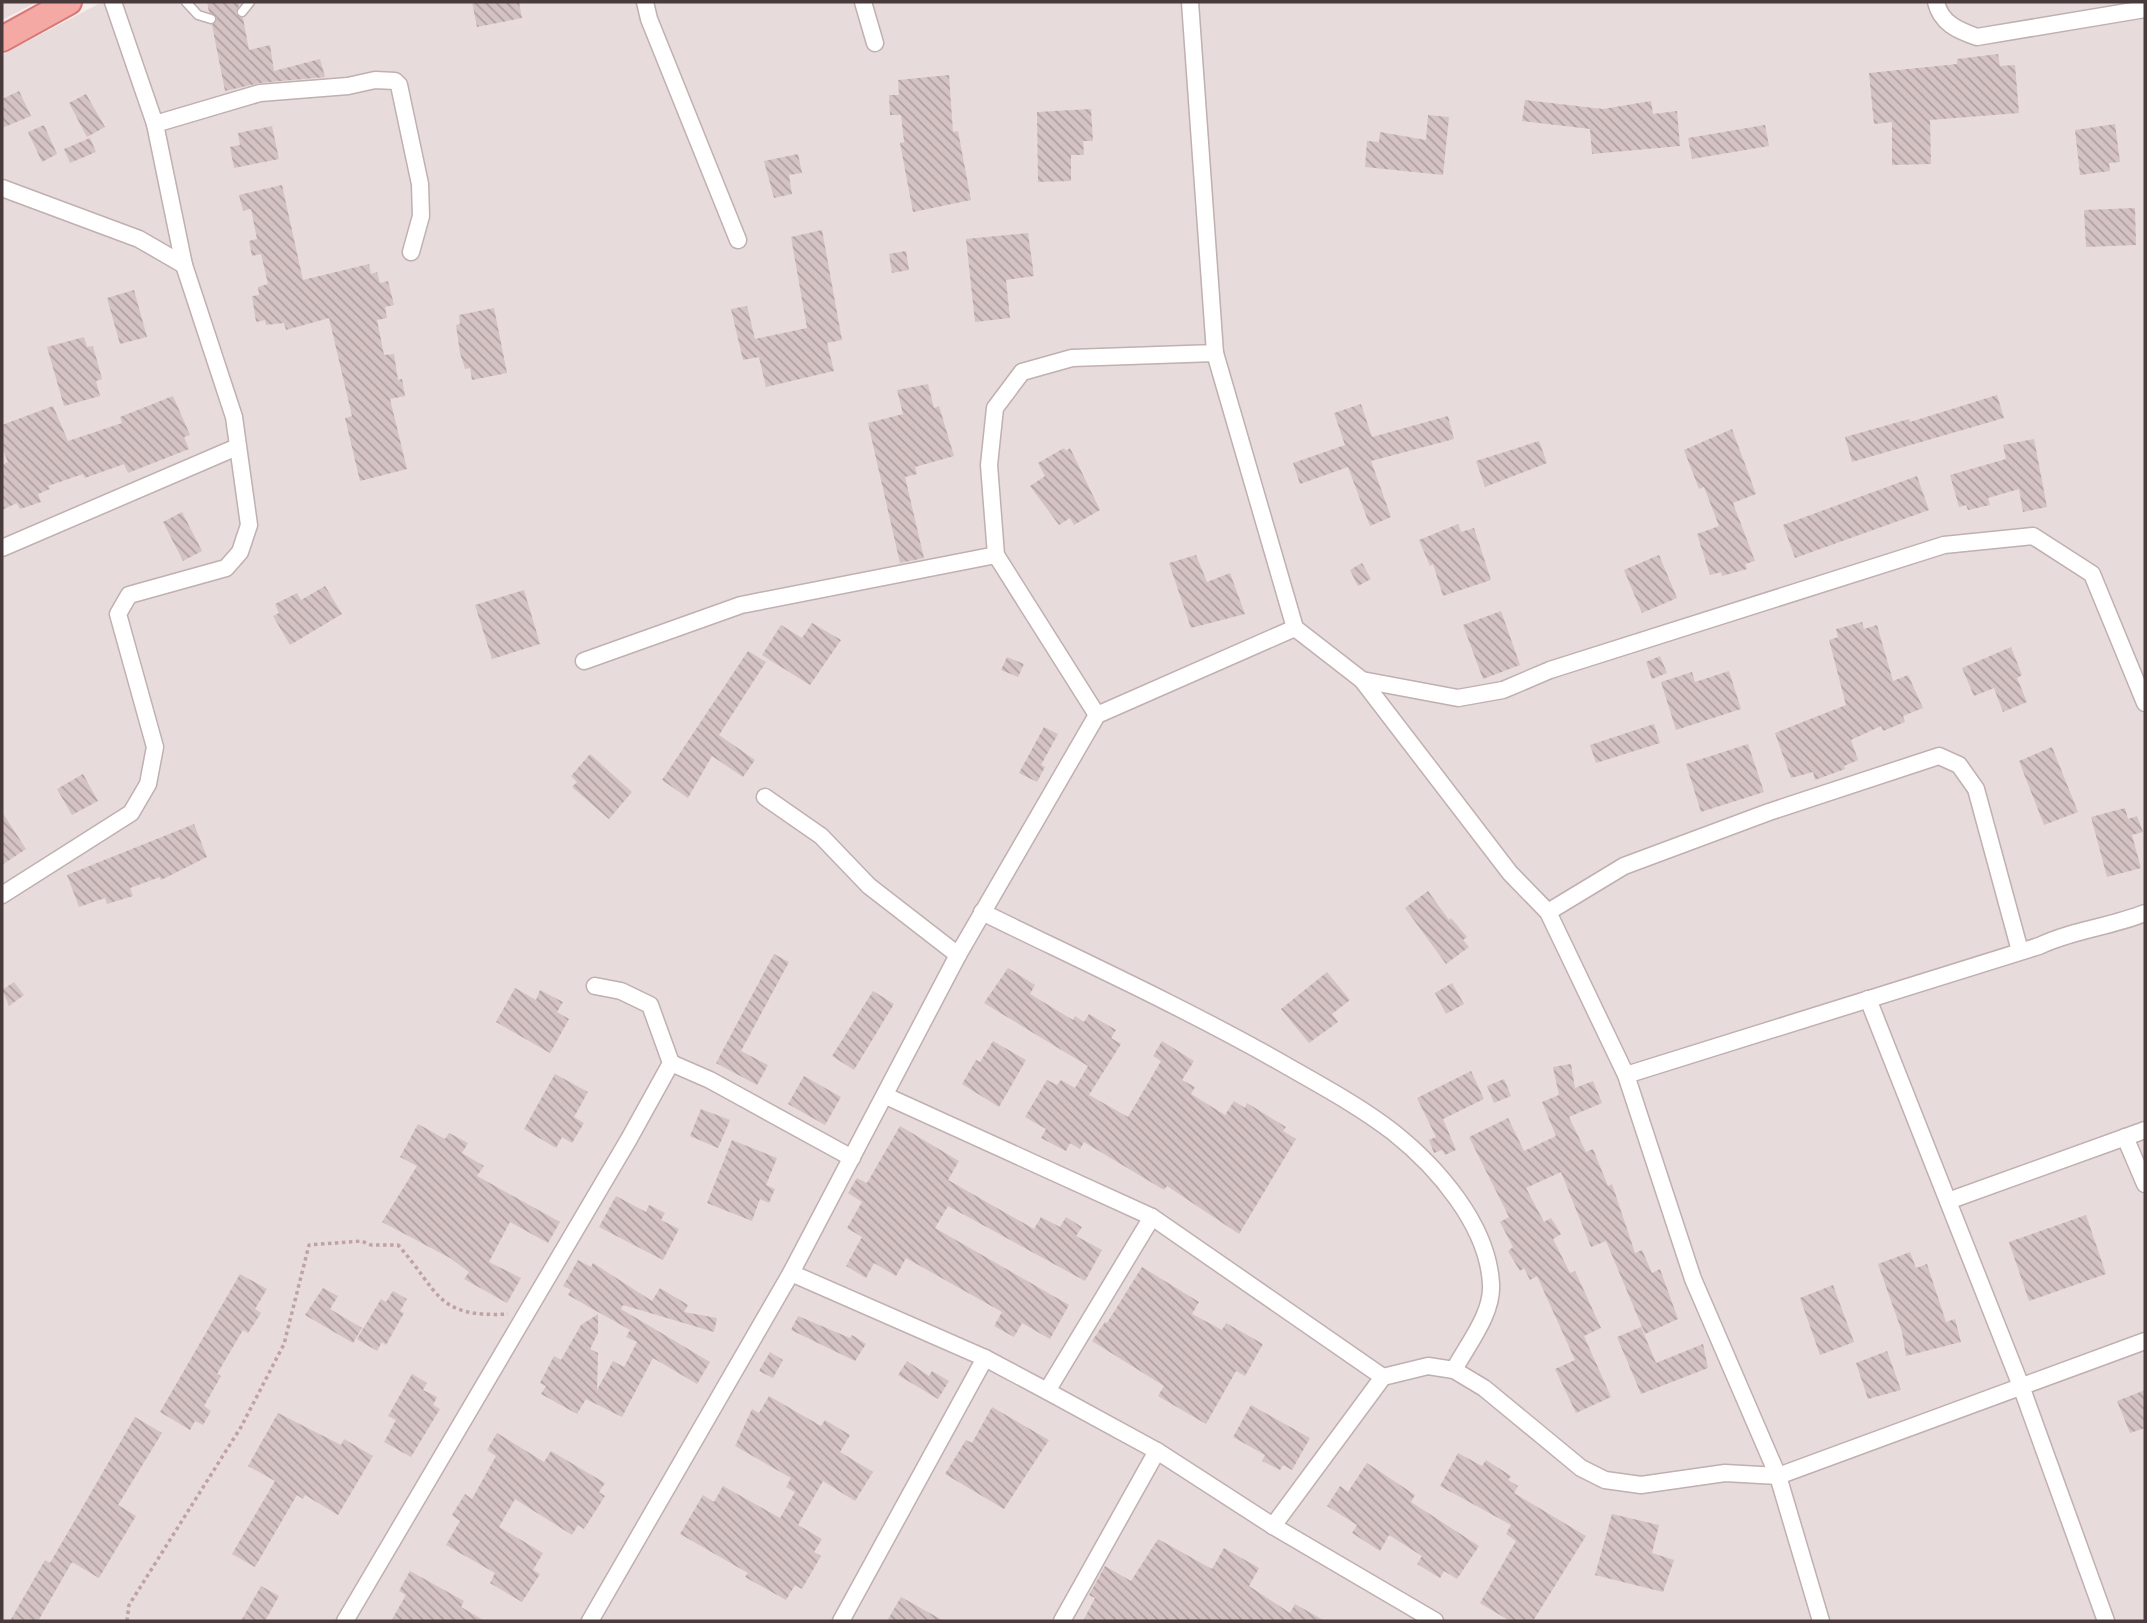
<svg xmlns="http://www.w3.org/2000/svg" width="2147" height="1623" viewBox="0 0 2147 1623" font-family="'IBM Plex Sans',sans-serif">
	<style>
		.residential { fill: #e8dbdb }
		.building { fill: url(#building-back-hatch) }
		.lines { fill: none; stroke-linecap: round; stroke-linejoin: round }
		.service-casing { stroke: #c0b0b0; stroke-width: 11 }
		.minor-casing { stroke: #c0b0b0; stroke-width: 19 }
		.primary-casing { stroke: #d97876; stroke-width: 28 }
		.path { stroke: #c0a2a3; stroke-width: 3.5; stroke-dasharray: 3.5 3.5; stroke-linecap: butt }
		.service { stroke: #fff; stroke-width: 8 }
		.minor { stroke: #fff; stroke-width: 16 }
		.primary { stroke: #f5a9a5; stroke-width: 24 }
	</style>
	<defs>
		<pattern id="building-back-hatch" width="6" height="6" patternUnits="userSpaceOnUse" patternTransform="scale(1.75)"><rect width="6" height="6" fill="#d5c3c4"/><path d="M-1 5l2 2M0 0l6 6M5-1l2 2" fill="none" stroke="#af9fa0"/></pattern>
	</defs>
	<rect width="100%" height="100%" fill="#f5eded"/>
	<g class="residential">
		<polygon points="2,2 37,2 2,20"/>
		<polygon points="102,2 2145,2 2145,1621 2,1621 2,55"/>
	</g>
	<g class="building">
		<polygon points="207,2 240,2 236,14 243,18 249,50 270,45 274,71 320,59 325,77 259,83 225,91 212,25 217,18 209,12"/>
		<polygon points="472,2 519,2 522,18 477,27"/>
		<polygon points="1998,54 2000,66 2015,65 2019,113 1930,120 1931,164 1892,165 1892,122 1874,124 1869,73 1957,64 1957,59"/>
		<polygon points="949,75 953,132 958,131 971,200 913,212 900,143 904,142 901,115 890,115 889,95 899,95 898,80"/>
		<polygon points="19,91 31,116 2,128 2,99"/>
		<polygon points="86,94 105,127 87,137 69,103"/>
		<polygon points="1525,100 1603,109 1651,101 1653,114 1677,111 1680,146 1592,154 1590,129 1522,121"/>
		<polygon points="1091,109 1093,141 1083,141 1084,155 1071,155 1071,181 1038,182 1037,112"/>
		<polygon points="1428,115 1449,117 1443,175 1365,167 1367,141 1379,142 1380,132 1426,140"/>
		<polygon points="2115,124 2120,162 2109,163 2110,171 2080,175 2075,130"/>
		<polygon points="44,125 57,154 42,162 28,132"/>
		<polygon points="1765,125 1769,146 1692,159 1688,138"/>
		<polygon points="272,126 279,159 234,168 230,147 240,145 238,133"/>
		<polygon points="90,138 96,152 70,163 64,149"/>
		<polygon points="798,154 802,173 789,175 792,194 774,198 764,161"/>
		<polygon points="282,185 303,280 369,264 371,274 377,272 380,283 388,281 394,305 385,307 387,318 377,320 384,355 394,354 398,380 402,379 405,396 390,399 407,469 360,481 345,418 352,416 329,318 286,330 284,323 266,325 265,320 256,322 252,296 259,295 258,287 268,284 261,254 252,256 249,241 257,239 251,209 243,211 239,195"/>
		<polygon points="2135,208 2136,245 2086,247 2084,210"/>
		<polygon points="822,230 842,340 827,343 834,371 766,387 759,357 743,360 731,309 747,306 755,339 807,328 791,237"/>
		<polygon points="1028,233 1034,276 1006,280 1010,318 975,322 966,239"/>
		<polygon points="906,251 909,270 892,273 889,254"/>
		<polygon points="134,290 147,337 120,344 107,298"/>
		<polygon points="494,308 507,373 472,380 470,368 465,369 460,353 456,325 460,324 459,315"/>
		<polygon points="84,337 87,347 93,346 102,379 96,381 100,396 64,406 47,347"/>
		<polygon points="928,384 934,408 939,406 954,456 915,467 917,474 905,477 924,558 900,563 868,423 903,414 897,390"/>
		<polygon points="1997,395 2004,418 1852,462 1845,437 1909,419 1910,422"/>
		<polygon points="173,396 190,435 184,437 189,449 128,473 124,464 85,478 83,474 48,486 50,489 38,494 41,502 20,509 17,503 2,510 2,465 8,462 2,448 2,425 53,406 68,441 122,423 120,417"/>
		<polygon points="1361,404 1372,437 1448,416 1454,439 1371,461 1391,517 1370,526 1348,467 1300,484 1293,463 1345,445 1334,413"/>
		<polygon points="1732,429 1756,494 1733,503 1755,561 1745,564 1747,569 1722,576 1721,572 1710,575 1697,534 1719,526 1704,487 1699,489 1684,450"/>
		<polygon points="2034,439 2047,507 2023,512 2019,489 1988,498 1990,505 1968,510 1966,505 1959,507 1950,475 2006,459 2003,445"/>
		<polygon points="1539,441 1547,463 1485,487 1476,461"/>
		<polygon points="1064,448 1066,451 1070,448 1100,510 1074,525 1070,518 1059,525 1030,486 1045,476 1038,463"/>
		<polygon points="1917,476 1929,510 1795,558 1783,525"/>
		<polygon points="182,512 202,551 183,561 163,522"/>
		<polygon points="1458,524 1461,532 1474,528 1491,580 1443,596 1433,564 1430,566 1419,540"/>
		<polygon points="1196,555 1207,582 1230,573 1245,614 1191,628 1169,563"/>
		<polygon points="1659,555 1677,598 1642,613 1624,570"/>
		<polygon points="1362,563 1371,579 1358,586 1350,570"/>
		<polygon points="325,586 342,614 290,645 273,616 279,613 275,604 297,593 301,600"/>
		<polygon points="524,590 540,644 492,659 475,605"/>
		<polygon points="1501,611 1520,665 1483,679 1463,625"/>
		<polygon points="1862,622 1864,629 1877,625 1893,681 1908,675 1923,708 1903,716 1905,722 1883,731 1881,726 1851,740 1858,760 1844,766 1845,769 1815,780 1813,772 1791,778 1775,733 1846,705 1829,640 1838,637 1836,629"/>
		<polygon points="812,623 841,640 810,685 762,655 781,625 802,638"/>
		<polygon points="2011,647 2022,675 2017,678 2027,702 2003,712 1994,688 1974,696 1962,668"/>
		<polygon points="748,651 766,662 719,735 755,760 743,777 712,756 688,798 662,780"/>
		<polygon points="1660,656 1667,673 1652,679 1646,662"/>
		<polygon points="1007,657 1024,664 1018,677 1001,670"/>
		<polygon points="1729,671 1741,709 1676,730 1661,682 1692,672 1695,682"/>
		<polygon points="1654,724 1660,743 1596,763 1590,745"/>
		<polygon points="1044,727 1058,734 1041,765 1045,767 1037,782 1019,773"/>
		<polygon points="1748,744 1764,792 1701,812 1686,764"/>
		<polygon points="2052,747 2078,812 2044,825 2019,761"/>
		<polygon points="590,754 632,792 609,819 572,787 577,782 571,776"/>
		<polygon points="83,774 98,801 72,815 57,789"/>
		<polygon points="2125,808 2128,819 2137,816 2143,832 2132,835 2141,868 2107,877 2091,817"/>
		<polygon points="2,812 26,849 2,865"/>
		<polygon points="194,824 207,857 161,880 160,877 130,888 133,896 107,904 105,898 79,907 67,875"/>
		<polygon points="1428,891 1449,920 1451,918 1467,937 1463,940 1469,947 1446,964 1405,908"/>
		<polygon points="774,954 789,962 741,1051 768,1065 757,1085 716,1063"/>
		<polygon points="1008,968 1035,985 1030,994 1073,1020 1075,1016 1084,1022 1089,1014 1116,1030 1111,1038 1121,1044 1089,1095 1128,1117 1161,1061 1153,1056 1162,1041 1194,1061 1182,1080 1195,1087 1191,1094 1225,1115 1234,1101 1245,1108 1247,1103 1286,1127 1283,1131 1296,1139 1239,1234 1167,1186 1164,1190 1084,1142 1080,1149 1070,1143 1066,1151 1041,1138 1046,1129 1025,1117 1047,1080 1057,1085 1061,1080 1075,1088 1088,1066 984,1003"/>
		<polygon points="1327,972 1350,1000 1332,1014 1338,1022 1309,1043 1281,1009"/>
		<polygon points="14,982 24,995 9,1006 2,990"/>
		<polygon points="1452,983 1464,1004 1446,1014 1435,993"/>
		<polygon points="515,988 536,1000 540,990 563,1002 557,1012 569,1019 550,1053 496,1022"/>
		<polygon points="873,991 894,1004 854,1070 832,1056"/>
		<polygon points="993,1041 1026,1060 999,1107 962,1084 976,1060 980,1062"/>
		<polygon points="1571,1064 1575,1088 1593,1081 1602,1103 1569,1117 1586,1152 1593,1149 1608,1186 1612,1184 1635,1253 1642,1250 1652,1273 1660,1269 1678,1319 1645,1334 1606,1241 1591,1247 1561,1172 1526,1188 1544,1222 1551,1218 1561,1234 1553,1239 1570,1273 1575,1271 1601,1328 1584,1336 1611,1397 1576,1413 1555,1369 1575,1360 1537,1276 1530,1280 1524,1268 1520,1271 1508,1251 1513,1247 1500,1222 1509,1217 1469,1137 1508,1118 1524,1151 1556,1136 1542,1102 1559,1095 1553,1067"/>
		<polygon points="1471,1071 1484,1099 1443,1119 1456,1150 1445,1155 1442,1150 1434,1153 1429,1140 1436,1137 1417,1098"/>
		<polygon points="555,1074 588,1092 574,1117 584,1123 572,1143 562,1137 556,1148 524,1129"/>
		<polygon points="804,1076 841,1097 825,1125 788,1104"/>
		<polygon points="1504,1079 1511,1096 1494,1103 1487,1086"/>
		<polygon points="701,1109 730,1120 718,1148 690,1136"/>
		<polygon points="418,1124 445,1139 449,1133 468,1143 462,1153 484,1166 477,1176 560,1222 548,1243 510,1222 489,1262 521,1278 507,1303 464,1279 469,1272 450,1258 382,1222 417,1166 400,1157"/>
		<polygon points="900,1126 959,1161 948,1180 1034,1229 1041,1217 1060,1227 1066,1217 1082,1227 1076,1236 1102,1250 1085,1281 948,1206 935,1228 1069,1305 1050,1339 1022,1323 1014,1337 994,1326 1002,1312 906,1258 896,1276 874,1263 866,1278 846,1266 862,1237 847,1228 862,1202 848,1193 857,1178 867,1183"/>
		<polygon points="732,1140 777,1158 766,1185 775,1189 769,1203 760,1199 752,1221 707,1203"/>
		<polygon points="616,1196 646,1212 649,1205 665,1213 661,1220 679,1229 663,1260 599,1227"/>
		<polygon points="2086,1215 2106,1274 2029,1301 2009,1242"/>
		<polygon points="1910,1252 1916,1268 1927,1264 1946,1322 1955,1319 1961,1342 1906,1356 1902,1332 1878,1264"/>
		<polygon points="578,1260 591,1267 593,1263 652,1301 660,1288 688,1305 684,1312 717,1318 714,1332 623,1305 621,1309 710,1362 697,1384 653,1358 622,1417 586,1399 577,1414 541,1394 546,1386 540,1383 554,1356 561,1360 581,1325 598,1314 598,1333 590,1349 598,1353 597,1390 613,1361 624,1367 637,1342 626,1337 630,1330 568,1295 571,1290 563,1286"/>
		<polygon points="1142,1267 1199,1302 1192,1314 1222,1330 1226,1323 1263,1344 1245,1376 1236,1371 1206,1424 1158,1396 1164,1386 1092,1341 1105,1322 1107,1323"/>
		<polygon points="240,1274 267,1289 255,1309 261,1313 248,1333 243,1330 217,1374 221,1376 204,1406 211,1411 203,1425 195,1421 190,1430 160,1412"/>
		<polygon points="1833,1285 1854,1342 1820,1355 1800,1298"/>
		<polygon points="323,1288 338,1296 330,1309 362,1328 353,1343 305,1315"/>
		<polygon points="393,1291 407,1299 400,1311 404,1313 386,1345 382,1342 377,1351 357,1339 381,1299 386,1302"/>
		<polygon points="798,1316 850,1338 852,1335 866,1344 855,1361 791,1330"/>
		<polygon points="1641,1327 1656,1363 1703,1344 1708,1368 1641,1394 1617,1337"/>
		<polygon points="1887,1351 1901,1390 1868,1399 1856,1363"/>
		<polygon points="770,1352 783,1360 773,1378 759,1371"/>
		<polygon points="907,1361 929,1376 932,1371 949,1381 938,1399 898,1375"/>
		<polygon points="412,1374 427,1383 423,1390 437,1397 433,1405 440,1409 411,1457 384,1442 396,1420 388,1416"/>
		<polygon points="2145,1390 2145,1428 2130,1433 2117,1401"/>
		<polygon points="769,1396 821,1426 825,1420 850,1435 840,1452 873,1472 855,1501 823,1481 798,1525 822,1539 814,1552 821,1556 802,1589 795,1585 786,1600 745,1577 748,1573 680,1534 703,1495 714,1502 723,1486 780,1518 795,1492 786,1487 791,1478 735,1446 752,1409 759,1413"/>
		<polygon points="1251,1405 1310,1438 1292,1470 1283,1465 1280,1470 1262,1461 1265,1455 1233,1437"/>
		<polygon points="992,1407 1049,1440 1004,1509 945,1474 966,1440 972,1443"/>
		<polygon points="278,1413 341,1445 344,1439 373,1456 338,1515 305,1495 303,1499 297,1495 255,1567 232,1554 275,1481 248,1466"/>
		<polygon points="135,1417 162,1433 118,1505 136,1516 99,1578 72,1562 38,1621 10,1621 45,1560 50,1563"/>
		<polygon points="497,1433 544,1462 551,1451 605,1483 599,1492 605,1496 584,1529 578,1525 572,1535 515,1499 499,1527 543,1553 533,1570 540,1574 522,1602 490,1583 495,1573 446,1545 460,1521 452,1515 465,1494 472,1499 496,1456 487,1450"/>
		<polygon points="1458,1453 1482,1466 1486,1460 1511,1476 1508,1480 1518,1486 1514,1493 1586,1536 1533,1621 1510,1621 1480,1603 1516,1541 1506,1534 1511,1525 1440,1486"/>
		<polygon points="1367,1463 1415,1495 1411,1502 1479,1546 1457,1579 1444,1571 1440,1578 1417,1564 1422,1556 1389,1535 1380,1551 1352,1533 1357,1525 1327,1506 1340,1486 1348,1492"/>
		<polygon points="1612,1514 1659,1525 1652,1553 1674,1560 1663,1592 1595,1575"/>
		<polygon points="1158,1539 1212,1569 1224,1548 1259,1568 1249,1586 1290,1613 1295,1604 1325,1621 1083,1621 1095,1598 1089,1595 1105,1566 1131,1581"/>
		<polygon points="410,1571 464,1601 461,1607 485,1621 391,1621 406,1595 399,1591"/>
		<polygon points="261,1586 279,1596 265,1621 241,1621"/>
		<polygon points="901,1597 944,1621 887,1621"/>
	</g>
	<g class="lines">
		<defs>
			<g id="service">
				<polyline points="186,2 198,15 211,19"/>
				<polyline points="242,12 250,2"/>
			</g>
			<g id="minor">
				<polyline points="645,2 649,19 738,240"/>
				<polyline points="863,2 875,43"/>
				<path d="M1936,2c5,21 21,28 41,35l168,-28"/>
				<polyline points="155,124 260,93 348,86 375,80 395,81 399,85 420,184 421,216 411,252"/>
				<polyline points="2,188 139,239 184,265"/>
				<polyline points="1215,353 1295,628 1362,680 1510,873 1548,912 1626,1075 1693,1279 1778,1476 1821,1621"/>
				<polyline points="2,548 237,447"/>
				<polyline points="584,661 741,605 996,555"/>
				<polyline points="1362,680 1458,698 1503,690 1550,670 1944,545 2033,536 2092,574 2145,703"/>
				<polyline points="1097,715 996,555 989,465 995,408 1022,372 1072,358 1215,353 1190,2"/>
				<polyline points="765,797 821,836 869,886 958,955"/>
				<polyline points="2,895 131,813 148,784 155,747 118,614 129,595 226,568 240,552 249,525 234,417 184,265 155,124 113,2"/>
				<path d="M982,912c100,49 201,95 298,150 38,22 78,43 113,70 44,35 95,93 98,152 2,30 -24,61 -37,86"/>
				<polyline points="1548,912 1624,866 1769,812 1939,756 1959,765 1976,789 2020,951"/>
				<polyline points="1868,999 2021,1386 2106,1621"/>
				<polyline points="671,1063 710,1080 852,1158"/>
				<path d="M1626,1075l413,-129c33,-16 71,-19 106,-33"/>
				<polyline points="886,1096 1152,1217 1383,1377"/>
				<polyline points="2125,1137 2145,1184"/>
				<polyline points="1948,1201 2145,1130"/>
				<polyline points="791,1273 985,1358 1047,1391 1157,1451 1273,1526 1435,1621"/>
				<polyline points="1047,1391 1152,1217"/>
				<polyline points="1273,1526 1383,1377 1428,1366 1454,1370 1484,1388 1581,1468 1605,1480 1641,1485 1725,1473 1778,1476 2145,1341"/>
				<polyline points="345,1621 629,1139 671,1063 650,1005 621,991 595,986"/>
				<polyline points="590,1621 791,1273 958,955 1097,715 1295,628"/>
				<polyline points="841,1621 985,1358"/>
				<polyline points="1062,1621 1157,1451"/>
			</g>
			<polyline id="primary" points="2,39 69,2"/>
		</defs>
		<use href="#service" class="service-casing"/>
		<use href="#minor" class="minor-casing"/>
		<use href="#primary" class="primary-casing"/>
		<path class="path" d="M127,1621l2,-16 112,-178 43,-83 25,-99 52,-4 10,4h27c42,47 37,73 110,69"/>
		<use href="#service" class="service"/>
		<use href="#minor" class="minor"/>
		<use href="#primary" class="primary"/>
	</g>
	<rect width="2147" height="1623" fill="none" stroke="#493a3b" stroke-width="7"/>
</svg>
